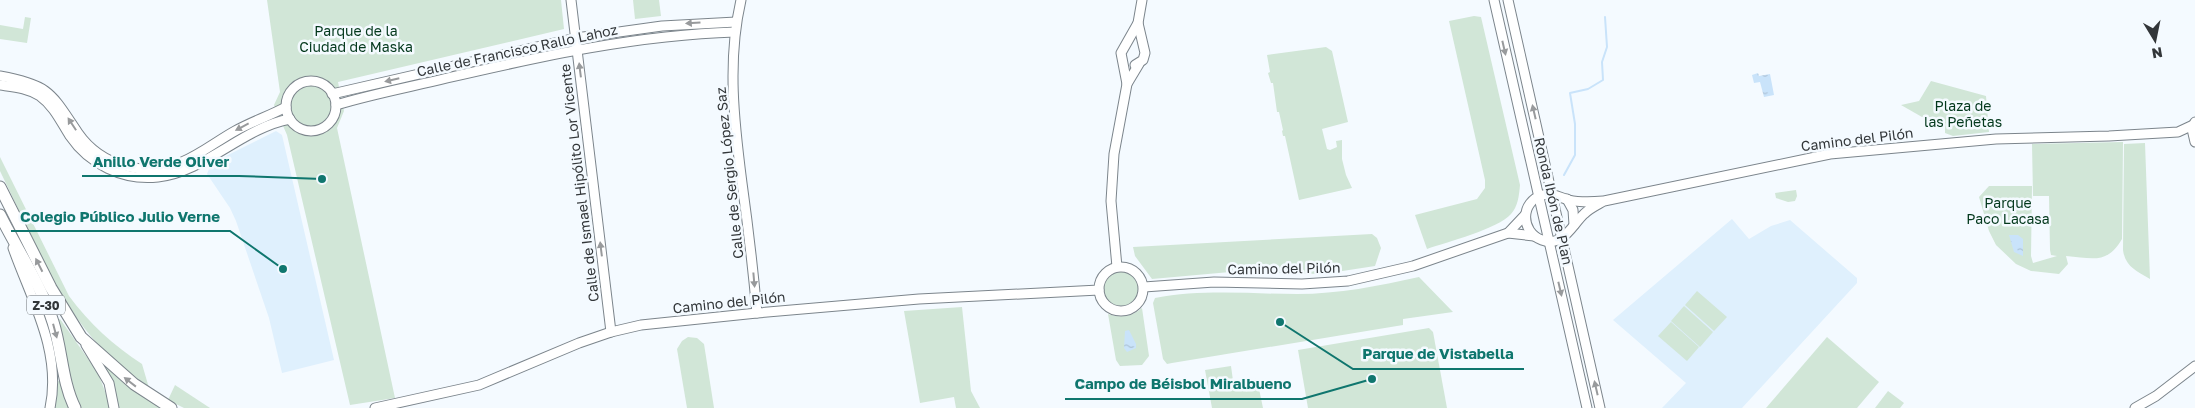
<svg xmlns="http://www.w3.org/2000/svg" width="2195" height="408" viewBox="0 0 2195 408" font-family="'Golos Text',sans-serif">
	<style>
		.built { fill: #dff0fd }
		.green { fill: #d1e6d7 }
		.water { fill: url(#water-ripples) }
		.lines { fill: none; stroke-linecap: round; stroke-linejoin: round }
		.stream { stroke: #c9e3fa; stroke-width: 2 }
		.secondary-casing { stroke: #7c858c; stroke-width: 11 }
		.primary-casing { stroke: #7c858c; stroke-width: 11 }
		.highway-casing { stroke: #7c858c; stroke-width: 13 }
		.secondary { stroke: #fff; stroke-width: 9 }
		.primary { stroke: #fff; stroke-width: 9 }
		.highway { stroke: #fff; stroke-width: 11 }
		.oneway { fill: #989a9c }
		.labels { text-anchor: middle; dominant-baseline: central; stroke-width: 5; stroke-linejoin: round; paint-order: stroke }
		.shield { fill: #f4faff; stroke: #6c7174; stroke-width: 1 }
		.shield-label { font-size: 12px; font-weight: bold; fill: #323639 }
		.park-label { font-size: 14px; fill: #03381c; stroke: #f4faff }
		.street-label { font-size: 14px; fill: #323639; stroke: #f4faff }
		.leader { fill: none; stroke: #0f766e; stroke-width: 2 }
		.callout-dot { fill: #0f766e; stroke: #f4faff; stroke-width: 2 }
		.callout-label { font-size: 15px; text-anchor: middle; font-weight: bold; fill: #0f766e; stroke: #f4faff; stroke-width: 5; stroke-linejoin: round; paint-order: stroke }
	</style>
	<defs>
		<pattern id="water-ripples" width="26" height="14" patternUnits="userSpaceOnUse" patternTransform="scale(1.25)"><rect width="26" height="14" fill="#c9e3fa"/><path d="M2 4q2-2 4 0t4 0M15 11q2-2 4 0t4 0" fill="none" stroke="#adc3d7"/></pattern>
	</defs>
	<rect width="100%" height="100%" fill="#f4faff"/>
	<g class="built">
		<polygon points="276,131 282,135 334,360 282,373 269,318 236,221 230,208 207,174 211,164 222,158"/>
		<polygon points="1732,219 1749,239 1771,226 1790,220 1857,278 1857,283 1742,408 1662,408 1686,383 1613,320"/>
	</g>
	<g class="green">
		<polygon points="267,0 561,0 564,29 338,82 344,111 337,128 395,398 350,405 287,135 274,105 280,92"/>
		<polygon points="633,0 659,0 661,16 635,19"/>
		<path d="M1474,16l7,1 39,168c-1,11 -2,21 -9,29 -13,15 -64,28 -84,35l-12,-34 62,-16 8,-11v-8l-36,-159z"/>
		<polygon points="25,17 31,18 27,43 0,39 0,25 23,29"/>
		<polygon points="1326,47 1332,51 1348,122 1322,129 1327,149 1330,150 1337,147 1336,141 1342,140 1342,159 1346,175 1352,188 1299,200 1285,136 1283,136 1282,131 1283,130 1279,112 1277,112 1273,83 1271,83 1268,73 1270,72 1267,55"/>
		<polygon points="1931,81 1986,96 1989,132 1953,136 1945,133 1945,127 1933,117 1922,117 1901,105 1919,101"/>
		<path d="M2123,142l-1,97c-15,26 -30,19 -56,17l2,8 -9,10 -28,-3 -15,-7 -20,-19 -7,-14 -10,-34 10,-11h43l-1,70 2,7 24,-7 -6,-1 -1,-5 -1,-54h-16l-1,-52z"/>
		<path d="M2145,143l5,136c-14,-8 -25,-13 -27,-29l1,-106z"/>
		<path d="M0,157l69,139c20,27 45,50 73,68l7,24c-23,-18 -46,-36 -64,-59 -36,-47 -59,-105 -85,-158z"/>
		<polygon points="1796,190 1797,196 1795,201 1788,202 1776,198 1775,193"/>
		<polygon points="1372,234 1377,238 1381,248 1375,266 1323,274 1230,272 1152,279 1135,256 1133,247"/>
		<circle cx="1121" cy="288" r="18"/>
		<path d="M1419,277l34,35 -50,7v6l-231,38 -5,1 -4,-5 -10,-56 2,-5c47,-9 95,-4 142,-4 42,0 81,-8 122,-17z"/>
		<polygon points="1697,291 1727,317 1714,331 1685,305"/>
		<polygon points="1684,306 1713,332 1700,347 1671,321"/>
		<polygon points="962,307 971,391 980,408 956,408 954,397 920,403 904,311"/>
		<path d="M1142,308l7,48 -7,9 -22,1 -4,-6 -8,-46c12,4 23,3 34,-6z"/>
		<polygon points="60,319 98,373 106,394 114,392 103,364 129,387 163,408 51,408 57,380 60,382 65,400 75,395 57,321"/>
		<polygon points="1671,322 1699,347 1687,361 1658,336"/>
		<polygon points="1429,328 1433,332 1447,408 1308,408 1298,350"/>
		<polygon points="688,337 697,338 704,344 714,408 687,408 677,349 682,341"/>
		<polygon points="1827,337 1879,382 1857,408 1766,408"/>
		<polygon points="1231,366 1234,388 1258,384 1263,408 1212,408 1205,370"/>
		<polygon points="175,385 210,408 184,408 168,400"/>
		<polygon points="1888,391 1904,403 1900,408 1875,408"/>
	</g>
	<g class="water">
		<polygon points="1758,73 1759,76 1770,74 1774,95 1764,97 1760,82 1754,83 1752,75"/>
		<polygon points="2009,235 2018,235 2023,239 2023,256 2014,252"/>
		<polygon points="1129,330 1136,344 1136,348 1127,352 1124,348 1125,331"/>
	</g>
	<g class="lines">
		<polyline class="stream" points="1564,175 1575,155 1575,124 1570,93 1588,89 1603,80 1602,62 1607,47 1605,17"/>
		<defs>
			<g id="secondary">
				<polyline points="571,0 611,332"/>
				<path d="M741,0c-14,61 -7,121 1,183 6,43 11,86 15,130"/>
				<polyline points="1494,0 1587,408"/>
				<polyline points="1508,0 1600,408"/>
				<polyline points="1135,65 1143,60 1145,53 1138,23"/>
				<path d="M0,76c50,9 51,17 78,57 23,33 67,45 104,29 19,-8 35,-21 53,-31 16,-9 34,-15 51,-24"/>
				<circle cx="311" cy="106" r="25"/>
				<polyline points="1127,84 1121,53 1138,23 1142,0"/>
				<path d="M0,85c14,2 28,3 40,11 14,10 21,26 30,40 19,28 53,45 88,41 47,-5 84,-49 132,-58"/>
				<polyline points="332,94 576,38 662,26 736,22"/>
				<path d="M336,105c36,-11 74,-18 111,-27 95,-22 190,-43 288,-46"/>
				<polyline points="2195,122 2192,129 2195,142"/>
				<polyline points="1567,199 1573,210 1574,225"/>
				<path d="M1604,201c-7,4 -14,7 -20,13 -12,11 -21,34 -42,26 -22,-8 -22,-39 1,-45 10,-3 17,3 26,5 12,3 23,2 35,1l226,-47 166,-15 113,-3 69,-4 15,-7"/>
				<polyline points="1508,233 1534,236"/>
				<circle cx="1121" cy="289" r="22"/>
				<polyline points="1117,267 1111,201 1114,154 1127,84 1139,64"/>
				<polyline points="1144,287 1214,282 1302,284 1348,281 1413,266 1508,233 1525,215"/>
				<polyline points="375,408 479,385 579,343 611,332 641,325 757,313 919,299 1099,290"/>
				<polyline points="2135,408 2156,396 2195,366"/>
			</g>
			<g id="primary">
				<path d="M13,248c18,51 49,103 37,160"/>
				<polyline points="86,345 109,383 114,408"/>
			</g>
			<g id="highway">
				<polyline points="0,187 51,288 81,337 134,384 171,408"/>
				<path d="M0,215c17,34 42,72 53,107 9,28 9,60 22,86"/>
			</g>
		</defs>
		<use href="#secondary" class="secondary-casing"/>
		<use href="#primary" class="primary-casing"/>
		<use href="#highway" class="highway-casing"/>
		<use href="#secondary" class="secondary"/>
		<use href="#primary" class="primary"/>
		<use href="#highway" class="highway"/>
	</g>
	<defs><path id="oneway-solid" d="M-6-.8H1V-3.2L6.5 0L1 3.2V.8H-6Z" transform="scale(1.25)"/></defs>
	<g class="oneway">
		<use href="#oneway-solid" transform="translate(693 23) rotate(176)"/>
		<use href="#oneway-solid" transform="translate(1504 48) rotate(77)"/>
		<use href="#oneway-solid" transform="translate(580 70) rotate(-97)"/>
		<use href="#oneway-solid" transform="translate(392 80) rotate(167)"/>
		<use href="#oneway-solid" transform="translate(1534 112) rotate(-103)"/>
		<use href="#oneway-solid" transform="translate(72 124) rotate(-123)"/>
		<use href="#oneway-solid" transform="translate(242 127) rotate(152)"/>
		<use href="#oneway-solid" transform="translate(601 249) rotate(-97)"/>
		<use href="#oneway-solid" transform="translate(39 265) rotate(-117)"/>
		<use href="#oneway-solid" transform="translate(754 280) rotate(85)"/>
		<use href="#oneway-solid" transform="translate(1560 289) rotate(77)"/>
		<use href="#oneway-solid" transform="translate(55 331) rotate(75)"/>
		<use href="#oneway-solid" transform="translate(130 382) rotate(-142)"/>
		<use href="#oneway-solid" transform="translate(1596 388) rotate(-103)"/>
	</g>
	<g class="labels">
		<rect class="shield" x="27" y="295.5" width="38" height="19" rx="4"/>
		<g class="shield-label">
			<text x="46" y="305">Z-30</text>
		</g>
		<g class="park-label">
			<text x="356" y="30">Parque de la<tspan x="356" dy="16">Ciudad de Maska</tspan></text>
			<text x="1963" y="105">Plaza de<tspan x="1963" dy="16">las Peñetas</tspan></text>
			<text x="2008" y="202">Parque<tspan x="2008" dy="16">Paco Lacasa</tspan></text>
		</g>
		<g class="street-label">
			<text transform="translate(517 50) rotate(-12)">Calle de Francisco Rallo Lahoz</text>
			<text transform="translate(1857 139) rotate(-7)">Camino del Pilón</text>
			<text transform="translate(729 173) rotate(-96)">Calle de Sergio López Saz</text>
			<text transform="translate(579 183) rotate(-97)">Calle de Ismael Hipólito Lor Vicente</text>
			<text transform="translate(1554 201) rotate(77)">Ronda Ibón de Plan</text>
			<text transform="translate(1284 268) rotate(-1)">Camino del Pilón</text>
			<text transform="translate(729 302) rotate(-6)">Camino del Pilón</text>
		</g>
	</g>
	<path class="leader" d="M322 179L239 176H82M283 269L230 231H11M1280 322L1353 369H1524M1372 379L1302 399H1065"/>
	<g class="callout-dot">
		<circle cx="322" cy="179" r="5"/>
		<circle cx="283" cy="269" r="5"/>
		<circle cx="1280" cy="322" r="5"/>
		<circle cx="1372" cy="379" r="5"/>
	</g>
	<g class="callout-label">
		<text x="161" y="167">Anillo Verde Oliver</text>
		<text x="120" y="222">Colegio Público Julio Verne</text>
		<text x="1438" y="359">Parque de Vistabella</text>
		<text x="1183" y="389">Campo de Béisbol Miralbueno</text>
	</g>
	<g transform="translate(2155 40) rotate(170)" stroke="#f4faff" stroke-width="4" paint-order="stroke">
	<path d="M0-4L9 19L0 12L-9 19Z" fill="#323639"/>
	<text y="-8" font-size="14" font-weight="bold" text-anchor="middle" fill="#323639">N</text>
	</g>
</svg>
